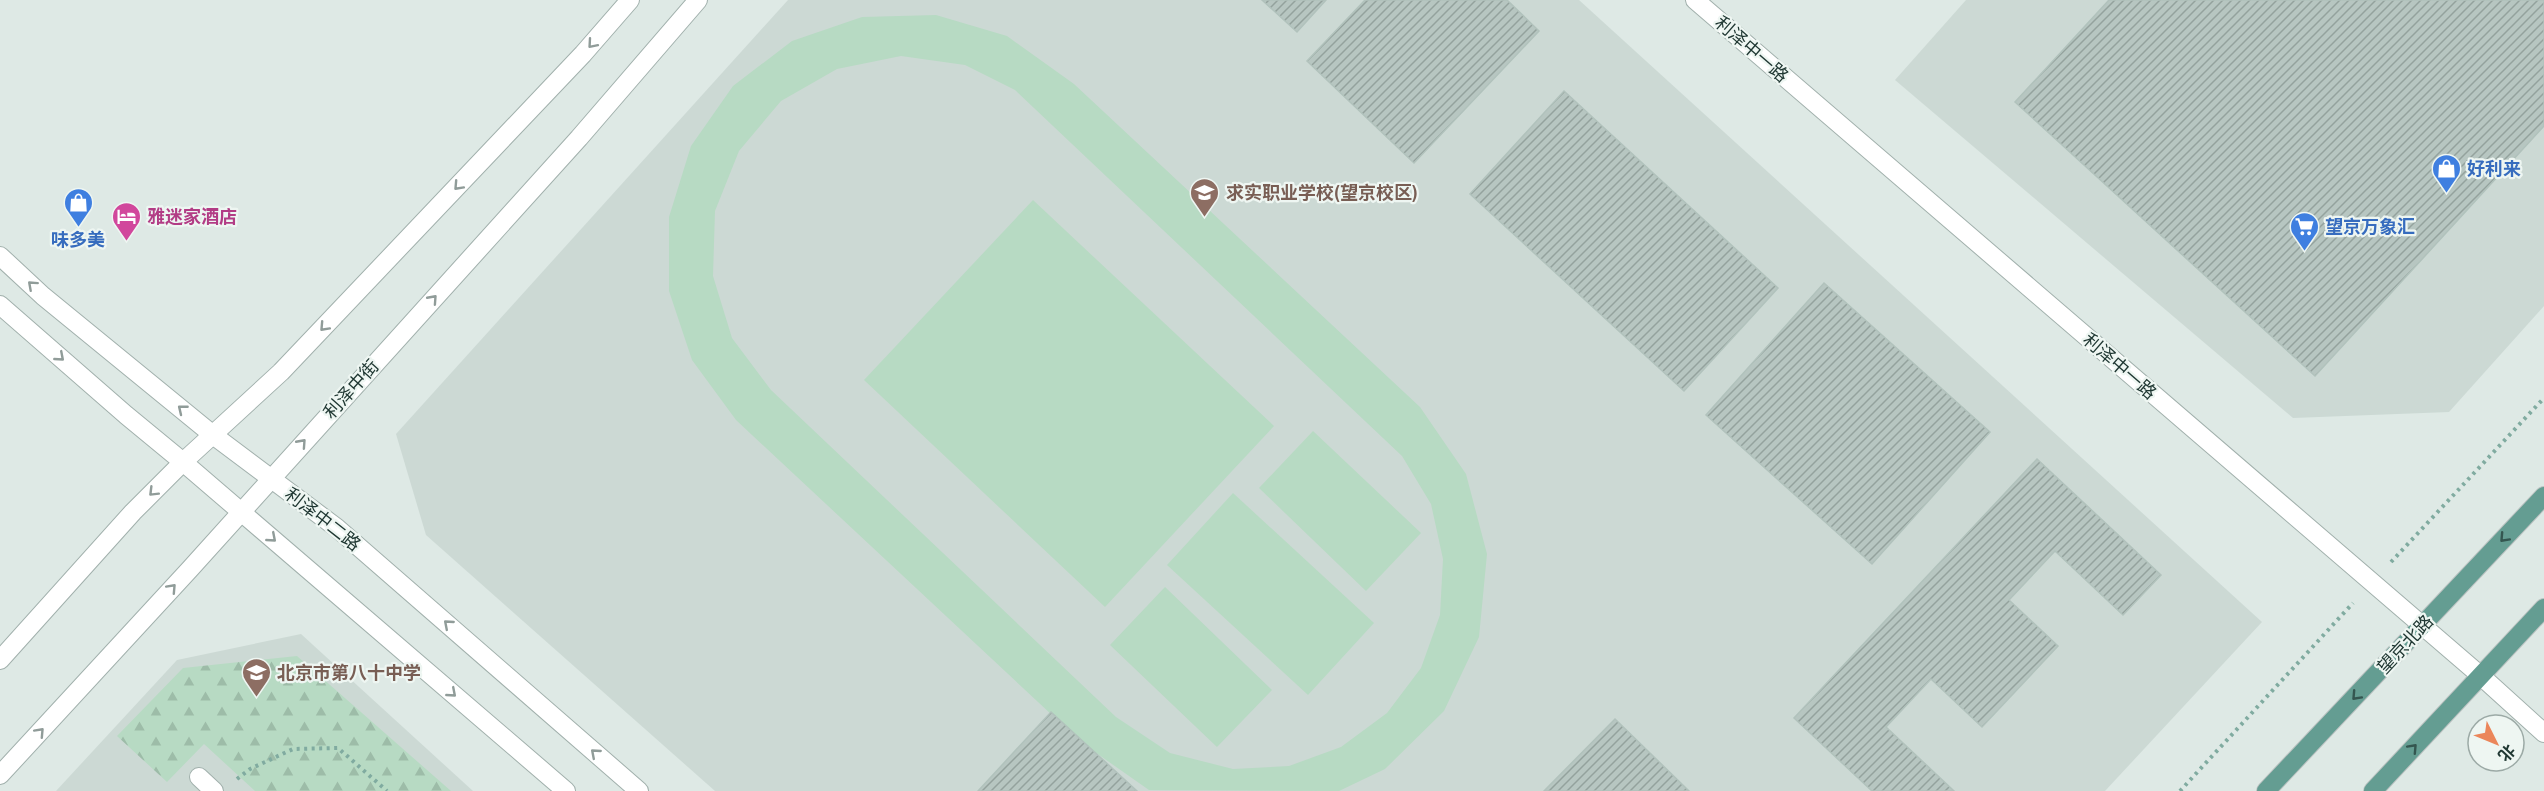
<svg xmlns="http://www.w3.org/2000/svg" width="2544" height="791" viewBox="0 0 2544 791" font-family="'Public Sans','Noto Sans SC',sans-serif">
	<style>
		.built { fill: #ccd9d4 }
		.forest { fill: url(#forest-firs) }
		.park { fill: #b7dac3; fill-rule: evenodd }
		.building { fill: url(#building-hatch); stroke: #b1c2bc; stroke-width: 1.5 }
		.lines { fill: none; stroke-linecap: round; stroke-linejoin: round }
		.minor-casing { stroke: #a1b0ac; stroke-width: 20 }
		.major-casing { stroke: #bcc3c2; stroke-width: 20 }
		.path { stroke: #80aba0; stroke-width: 4; stroke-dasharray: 3 4.5; stroke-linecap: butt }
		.minor { stroke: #fff; stroke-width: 18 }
		.major { stroke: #649d92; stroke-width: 18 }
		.oneway { stroke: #909c99 }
		.oneway2 { stroke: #345650 }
		.labels { text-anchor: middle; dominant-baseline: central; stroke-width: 4.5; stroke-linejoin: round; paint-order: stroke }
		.street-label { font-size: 18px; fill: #203833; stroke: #eef6f2 }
		.shop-label { font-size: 18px; font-weight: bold; fill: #366cbe; stroke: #eef6f2; text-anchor: start }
		.education-label { font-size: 18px; font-weight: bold; fill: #785e54; stroke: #eef6f2; text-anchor: start }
		.hotel-label { font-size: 18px; font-weight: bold; fill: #b23c85; stroke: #eef6f2; text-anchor: start }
	</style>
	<defs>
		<pattern id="forest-firs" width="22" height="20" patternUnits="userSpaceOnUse" patternTransform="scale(1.5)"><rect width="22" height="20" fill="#b7dac3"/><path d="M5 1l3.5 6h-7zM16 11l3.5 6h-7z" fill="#9dbca8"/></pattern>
		<pattern id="building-hatch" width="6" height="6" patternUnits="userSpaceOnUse" patternTransform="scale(1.5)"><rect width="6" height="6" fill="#b7c6c1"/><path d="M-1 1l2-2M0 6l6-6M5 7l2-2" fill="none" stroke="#94a29d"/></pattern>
	</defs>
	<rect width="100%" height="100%" fill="#dee9e5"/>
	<g class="built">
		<polygon points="788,0 1579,0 2262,622 2105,791 715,791 426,535 396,434"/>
		<polygon points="1966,0 2544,0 2544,306 2449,412 2293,418 1895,80"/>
		<polygon points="301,634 473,791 56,791 177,660"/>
	</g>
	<polygon class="forest" points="297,656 451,791 255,791 204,744 167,782 117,736 183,668"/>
	<g class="park">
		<path d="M936,15l71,21 67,48 346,323 46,67 21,80 -8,83 -35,74 -59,58 -46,22 -190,-1 -67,-47 -346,-323 -44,-60 -23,-69v-74l22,-71 42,-60 59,-45 70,-24zM901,56l64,9 50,25 387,366 29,48 12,55 -3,56 -19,53 -34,45 -46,34 -52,19 -56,3 -63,-16 -54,-36 -345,-327 -39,-52 -19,-62 2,-65 24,-60 42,-50 56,-32z"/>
		<polygon points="1033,200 1274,426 1105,607 864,380"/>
		<polygon points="1313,431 1421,533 1366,591 1259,488"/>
		<polygon points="1233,493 1374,623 1308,695 1167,565"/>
		<polygon points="1165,587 1272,690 1217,747 1110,645"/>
	</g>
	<g class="building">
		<polygon points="1262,0 1326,0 1297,32"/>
		<polygon points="1365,0 1507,0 1539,31 1414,163 1307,61"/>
		<polygon points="2109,0 2544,0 2544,126 2315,376 2015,102"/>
		<polygon points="1564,91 1778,288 1684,391 1470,194"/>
		<polygon points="1824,283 1990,432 1872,564 1706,415"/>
		<polygon points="2037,459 2161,575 2123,615 2055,551 2009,600 2058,646 1982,727 1931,679 1886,727 1954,791 1872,791 1794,718"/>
		<polygon points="1051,712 1137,791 978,791"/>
		<polygon points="1615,719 1689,791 1544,791"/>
	</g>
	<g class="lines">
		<defs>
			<g id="minor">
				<polyline points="1695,0 2481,676 2544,733"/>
				<polyline points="0,256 43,296 213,435 337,528 639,791"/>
				<polyline points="0,305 126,415 183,462 566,791"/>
				<polyline points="0,660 133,512 183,462 281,372 583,54 630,0"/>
				<polyline points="0,775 190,569 579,138 698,0"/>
				<polyline points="199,777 214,791"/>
			</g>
			<g id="major">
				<polyline points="2266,791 2544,496"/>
				<polyline points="2373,791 2544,608"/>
			</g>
		</defs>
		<use href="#minor" class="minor-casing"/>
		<use href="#major" class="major-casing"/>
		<g class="path">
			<polyline points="2391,562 2544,398"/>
			<polyline points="237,779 250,769 293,749 338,748 387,791"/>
			<polyline points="2180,791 2353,603"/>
		</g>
		<use href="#minor" class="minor"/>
		<use href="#major" class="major"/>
	</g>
	<defs><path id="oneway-chevron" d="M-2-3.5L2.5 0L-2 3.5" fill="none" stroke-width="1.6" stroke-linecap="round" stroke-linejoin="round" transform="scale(1.5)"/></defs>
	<g class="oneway">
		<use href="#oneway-chevron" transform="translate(592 44) rotate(131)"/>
		<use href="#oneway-chevron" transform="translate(458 186) rotate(133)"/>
		<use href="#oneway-chevron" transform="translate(32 285) rotate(-138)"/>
		<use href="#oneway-chevron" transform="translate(433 299) rotate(-48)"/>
		<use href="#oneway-chevron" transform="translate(324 327) rotate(133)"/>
		<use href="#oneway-chevron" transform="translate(60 357) rotate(41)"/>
		<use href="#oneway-chevron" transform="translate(182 409) rotate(-141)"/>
		<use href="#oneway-chevron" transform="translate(302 443) rotate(-48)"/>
		<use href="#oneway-chevron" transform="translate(153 492) rotate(135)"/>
		<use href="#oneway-chevron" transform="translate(272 538) rotate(41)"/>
		<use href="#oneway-chevron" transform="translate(172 588) rotate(-47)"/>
		<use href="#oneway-chevron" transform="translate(448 624) rotate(-139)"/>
		<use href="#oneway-chevron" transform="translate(452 693) rotate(41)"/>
		<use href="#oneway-chevron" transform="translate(40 732) rotate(-47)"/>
		<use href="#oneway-chevron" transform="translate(595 753) rotate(-139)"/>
	</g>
	<g class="oneway2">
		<use href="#oneway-chevron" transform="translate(2504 538) rotate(133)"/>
		<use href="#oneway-chevron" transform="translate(2356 696) rotate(133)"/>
		<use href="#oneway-chevron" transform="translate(2413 748) rotate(-47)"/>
	</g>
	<defs>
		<symbol id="shop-pin" viewBox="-11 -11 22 30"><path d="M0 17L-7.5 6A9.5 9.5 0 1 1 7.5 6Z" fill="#3f7fe0" stroke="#eef6f2"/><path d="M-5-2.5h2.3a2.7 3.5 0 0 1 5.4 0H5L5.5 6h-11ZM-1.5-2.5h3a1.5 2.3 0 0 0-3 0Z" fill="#fff"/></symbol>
		<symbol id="school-pin" viewBox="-11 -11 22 30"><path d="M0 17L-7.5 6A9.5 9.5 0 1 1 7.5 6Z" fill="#8d6e63" stroke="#eef6f2"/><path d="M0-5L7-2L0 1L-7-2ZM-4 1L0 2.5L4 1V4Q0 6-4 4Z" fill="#fff"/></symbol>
		<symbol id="hotel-pin" viewBox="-11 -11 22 30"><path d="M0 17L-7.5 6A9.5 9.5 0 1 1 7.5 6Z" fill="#d1479c" stroke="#eef6f2"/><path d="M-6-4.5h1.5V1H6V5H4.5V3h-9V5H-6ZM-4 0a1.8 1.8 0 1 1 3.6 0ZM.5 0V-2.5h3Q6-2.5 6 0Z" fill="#fff"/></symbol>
		<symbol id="supermarket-pin" viewBox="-11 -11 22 30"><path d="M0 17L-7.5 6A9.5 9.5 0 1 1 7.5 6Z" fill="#3f7fe0" stroke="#eef6f2"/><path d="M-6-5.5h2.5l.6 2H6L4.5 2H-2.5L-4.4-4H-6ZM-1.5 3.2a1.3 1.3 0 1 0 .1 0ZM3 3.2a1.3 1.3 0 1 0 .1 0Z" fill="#fff"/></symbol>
	</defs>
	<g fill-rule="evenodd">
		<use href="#shop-pin" x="2430" y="152" width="33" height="45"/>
		<use href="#school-pin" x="1188" y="176" width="33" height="45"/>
		<use href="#shop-pin" x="62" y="186" width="33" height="45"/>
		<use href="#hotel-pin" x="110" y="200" width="33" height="45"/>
		<use href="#supermarket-pin" x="2288" y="210" width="33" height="45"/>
		<use href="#school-pin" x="240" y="656" width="33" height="45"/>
	</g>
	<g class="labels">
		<g class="street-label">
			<text transform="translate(1752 49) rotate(41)">利泽中一路</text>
			<text transform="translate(2120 366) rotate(41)">利泽中一路</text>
			<text transform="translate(351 389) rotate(-48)">利泽中街</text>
			<text transform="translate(323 519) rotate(38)">利泽中二路</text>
			<text transform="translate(2405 644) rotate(-47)">望京北路</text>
		</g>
		<g class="shop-label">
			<text x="2467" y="168">好利来</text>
			<text x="2325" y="226">望京万象汇</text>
			<text x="78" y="239" text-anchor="middle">味多美</text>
		</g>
		<g class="education-label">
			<text x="1226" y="192">求实职业学校(望京校区)</text>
			<text x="277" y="672">北京市第八十中学</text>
		</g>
		<g class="hotel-label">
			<text x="147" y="216">雅迷家酒店</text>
		</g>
	</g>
	<g transform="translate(2496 743) rotate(133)"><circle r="28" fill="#eef6f2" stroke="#9caaa6" stroke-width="1.5"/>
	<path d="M0-4.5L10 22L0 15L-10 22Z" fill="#eb865a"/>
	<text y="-9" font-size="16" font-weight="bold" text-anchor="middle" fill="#203833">北</text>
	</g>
</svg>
